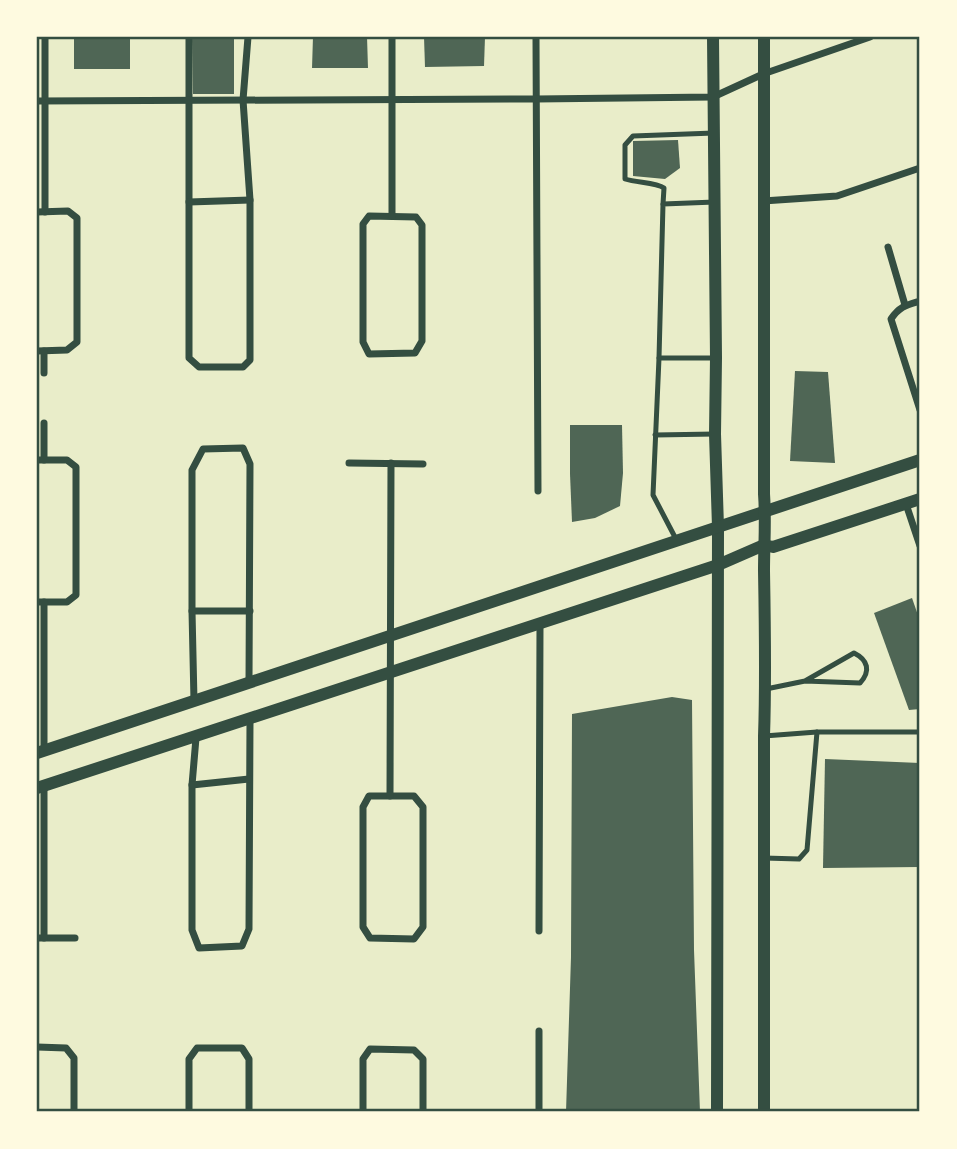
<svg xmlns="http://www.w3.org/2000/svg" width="957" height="1149" viewBox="0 0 957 1149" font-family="'Roboto Condensed',sans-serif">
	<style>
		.building { fill: #4f6655 }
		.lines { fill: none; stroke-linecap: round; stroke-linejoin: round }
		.service { stroke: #344e41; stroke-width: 5 }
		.minor { stroke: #344e41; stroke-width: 7 }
		.tertiary { stroke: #344e41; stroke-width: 12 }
		.neatline { fill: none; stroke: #344e41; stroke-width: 2.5 }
	</style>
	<rect width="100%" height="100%" fill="#e9edc9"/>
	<g class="building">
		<rect x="74" y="37" width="56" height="32"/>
		<polygon points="192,37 234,37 234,94 193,94"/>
		<polygon points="313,37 367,37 368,68 312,68"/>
		<polygon points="424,37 485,37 484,66 425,67"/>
		<polygon points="678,140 680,168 665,179 633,176 633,141"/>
		<polygon points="795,371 828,372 835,463 790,461"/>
		<polygon points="570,425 622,425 623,473 620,506 595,518 572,522 570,474"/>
		<polygon points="912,598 920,621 920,709 909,710 874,613"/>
		<polygon points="672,697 692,700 694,950 700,1112 566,1112 571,957 572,714"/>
		<polygon points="825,759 920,763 920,867 823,868"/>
	</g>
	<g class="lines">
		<g class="service">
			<path d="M663,204l1,-16c-8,-6 -27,-5 -39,-9v-34l8,-9 81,-3"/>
			<polyline points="659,358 715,358"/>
			<polyline points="655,435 715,434"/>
			<polyline points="677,541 653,495 659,358 663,204 715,202"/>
			<path d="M766,689l39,-8 49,-28c14,7 17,18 6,30l-55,-2"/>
			<polyline points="764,736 817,732 920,732"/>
			<polyline points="764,858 799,859 807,850 817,732"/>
		</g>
		<g class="minor">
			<polyline points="189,37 189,358 199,367 243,367 250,360 250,200 243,100 248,37"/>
			<polyline points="536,37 538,491"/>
			<polyline points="37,101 536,99 713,97 763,74 870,37"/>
			<polyline points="763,201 837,196 920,168"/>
			<polyline points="189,202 250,200"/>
			<polyline points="37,212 68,211 77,218 77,342 67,350 37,351"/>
			<polyline points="45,212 45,37"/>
			<polygon points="369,216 416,217 422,225 422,341 415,353 369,354 363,342 363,224"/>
			<polyline points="392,216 392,37"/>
			<polyline points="888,247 905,305"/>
			<path d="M920,301c-13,4 -20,5 -29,18l29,91"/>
			<polyline points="44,351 44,373"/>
			<polyline points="44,423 44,460"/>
			<polyline points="37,460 67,460 76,467 76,595 67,602 37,602"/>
			<polyline points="349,463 423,464"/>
			<polyline points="906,504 920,546"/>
			<polyline points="192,611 250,611"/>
			<polyline points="194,701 192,611 192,470 203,449 243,448 250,464 249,683"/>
			<polyline points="196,738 192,785 192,930 199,948 242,946 249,929 250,720"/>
			<polyline points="44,751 44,602"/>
			<polyline points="192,785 249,779"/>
			<polygon points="369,796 414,796 423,807 423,927 414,939 370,938 363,927 363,807"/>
			<polyline points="390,796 391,463"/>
			<polyline points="539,931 540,624"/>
			<polyline points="37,938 75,938"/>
			<polyline points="44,938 44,786"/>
			<polyline points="539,1031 539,1112"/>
			<polyline points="37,1047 66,1048 74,1058 74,1112"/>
			<polyline points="189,1112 189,1059 197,1048 242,1048 249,1059 249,1112"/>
			<polyline points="363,1112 363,1059 370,1049 414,1050 423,1059 423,1112"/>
		</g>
		<g class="tertiary">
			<polyline points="713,37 716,358 715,434 718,527 717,1112"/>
			<polyline points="37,753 920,460"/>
			<polyline points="37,788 718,565 764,545 773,547 920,499"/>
			<path d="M764,1112v-376c2,-55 1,-110 0,-165 0,-26 2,-51 0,-77v-457"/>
		</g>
	</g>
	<rect width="957" height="1149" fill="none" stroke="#fefae0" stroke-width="77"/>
	<rect x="38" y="38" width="880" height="1072" class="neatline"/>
</svg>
